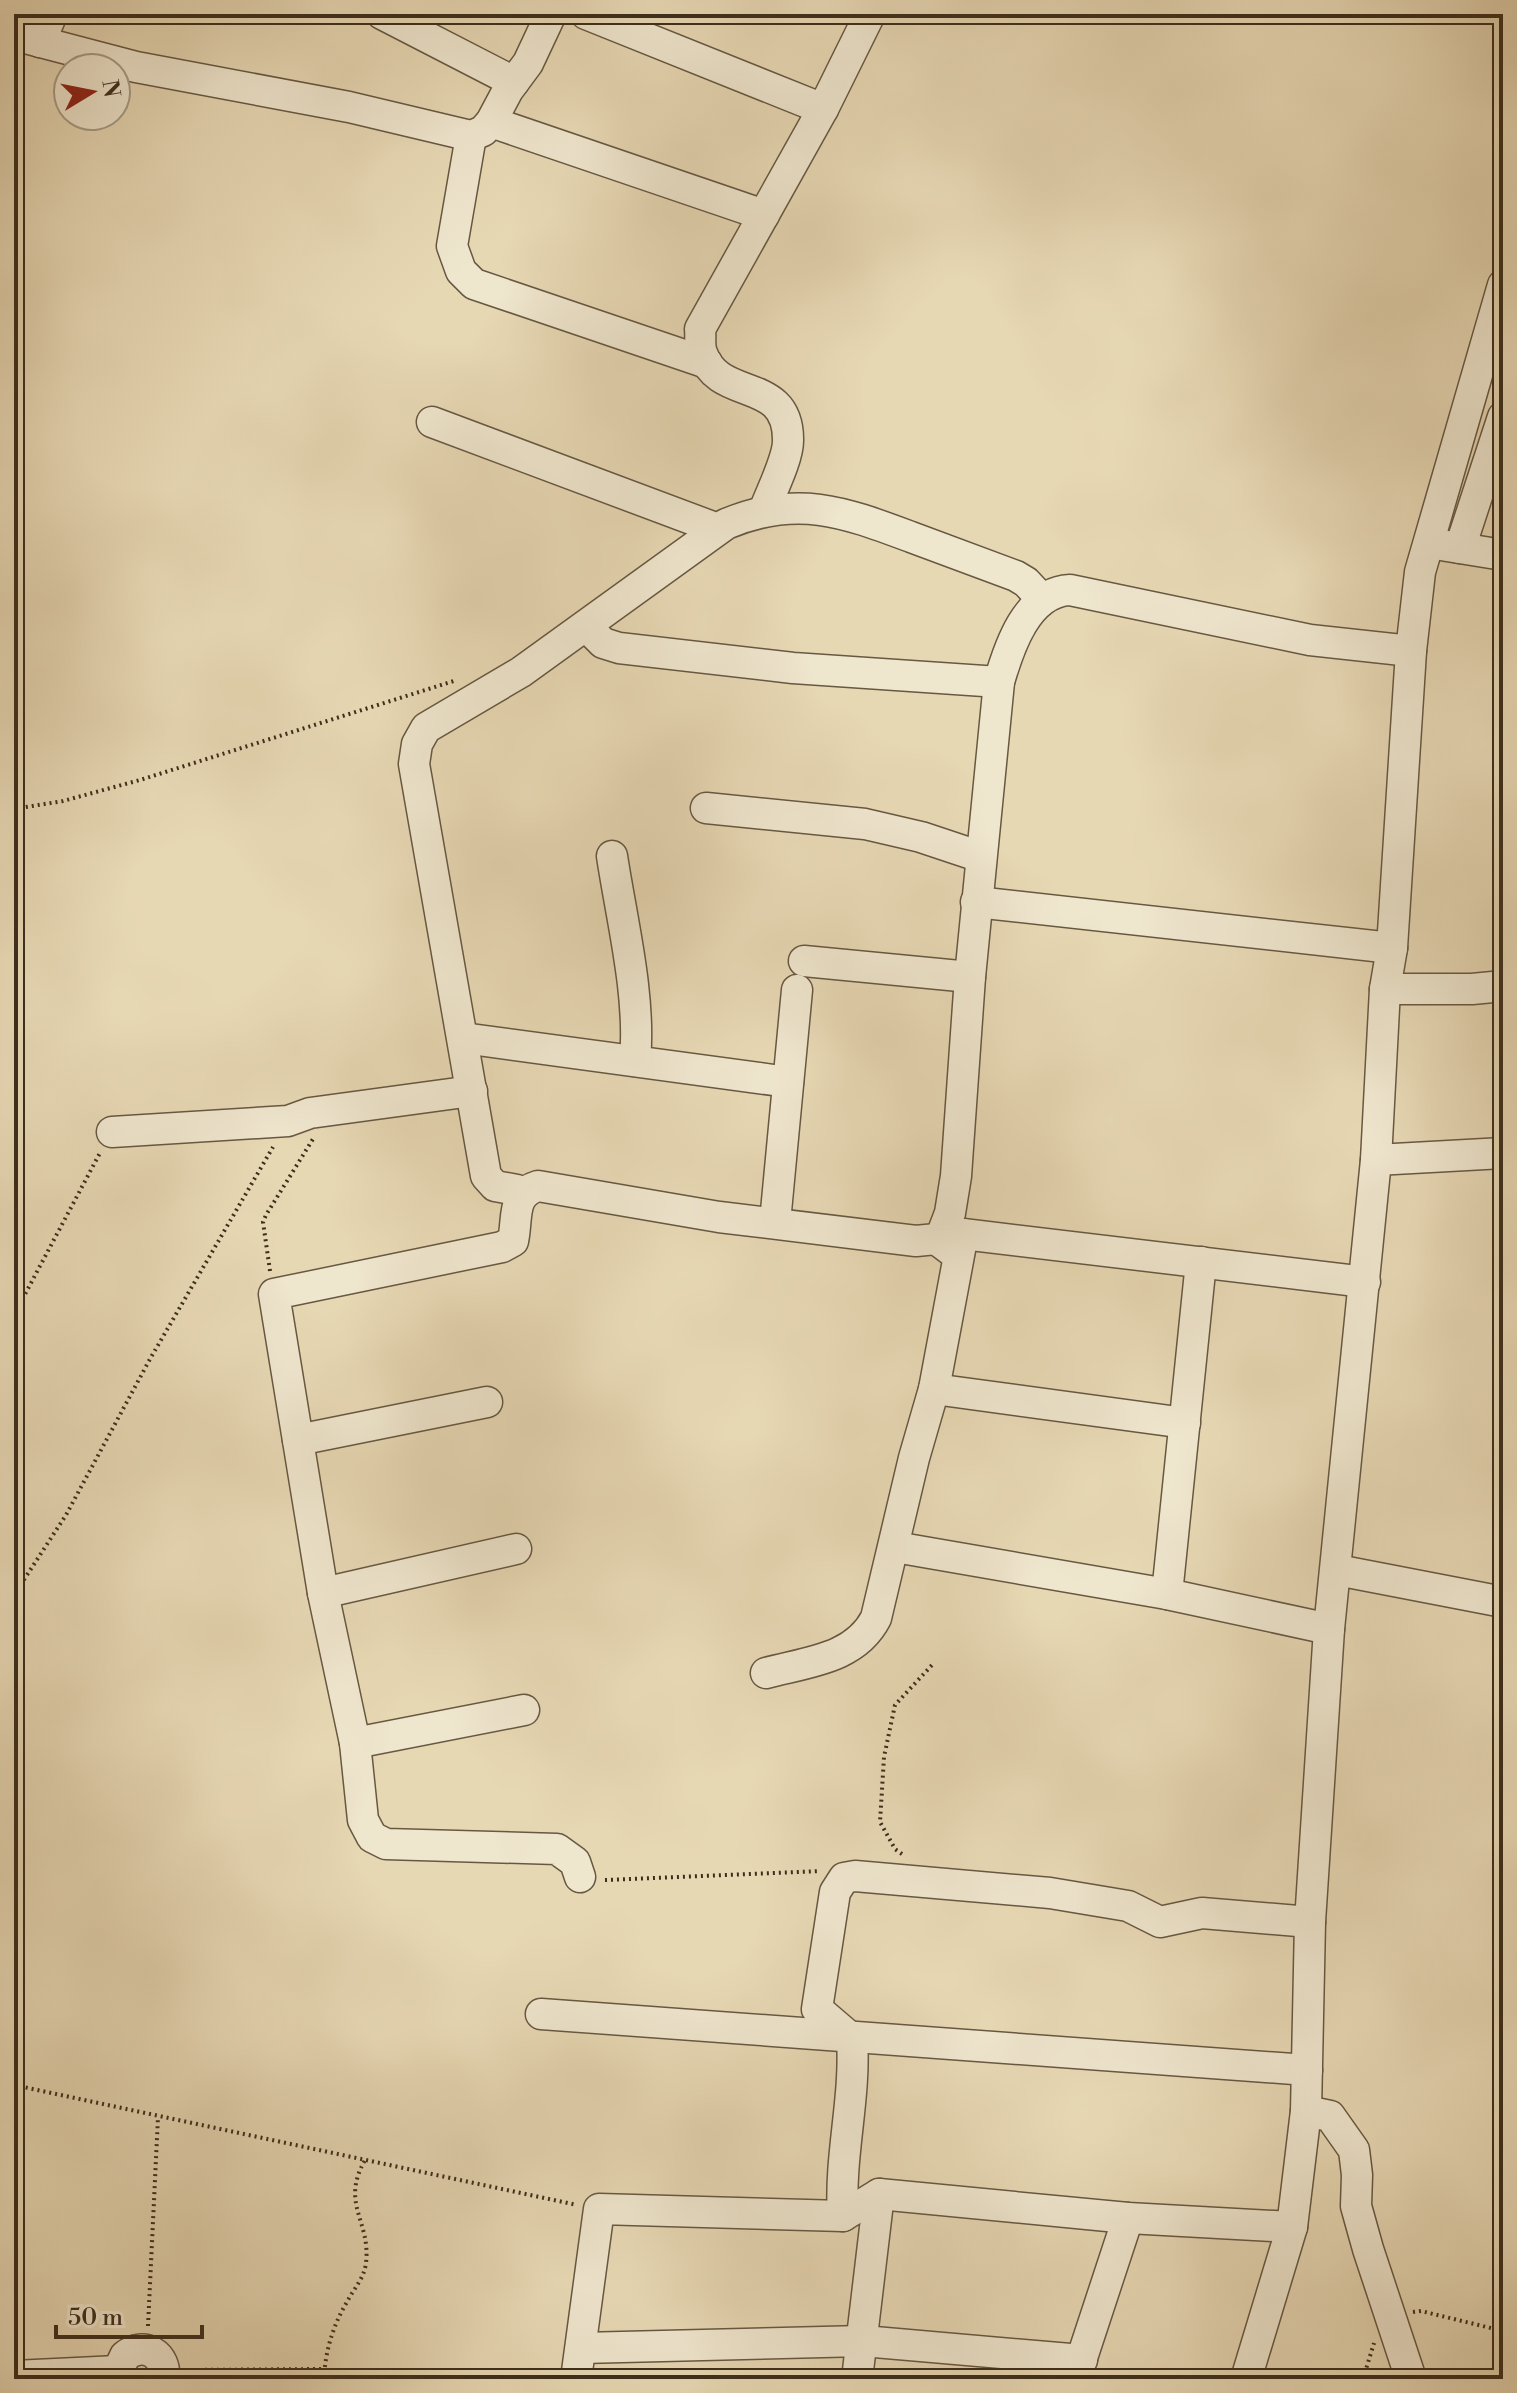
<svg xmlns="http://www.w3.org/2000/svg" width="1517" height="2393" viewBox="0 0 1517 2393" font-family="'Libre Bodoni',serif">
	<style>
		.lines { fill: none; stroke-linecap: round; stroke-linejoin: round }
		.minor-casing { stroke: #675842; stroke-width: 33 }
		.path { stroke: #3c2e1c; stroke-width: 4; stroke-dasharray: 2 4; stroke-linecap: butt }
		.minor { stroke: #efe6ce; stroke-width: 30 }
	</style>
	<rect width="100%" height="100%" fill="#e7d8b4"/>
	<filter id="stains"><feTurbulence type="fractalNoise" baseFrequency=".0025" numOctaves="4"/><feColorMatrix values="0 0 0 0 .2 0 0 0 0 .09 0 0 0 0 .02 0 0 0 .5 -.17"/></filter>
	<radialGradient id="worn" r=".72"><stop offset=".6" stop-color="#630" stop-opacity="0"/><stop offset="1" stop-color="#630" stop-opacity=".3"/></radialGradient>
	<g class="lines">
		<defs>
			<g id="minor">
				<polyline points="382,14 514,82"/>
				<polyline points="586,14 823,109"/>
				<polyline points="14,35 136,67 349,107 471,136 483,131 491,122 508,90 528,63 551,14"/>
				<polyline points="40,42 52,14"/>
				<polyline points="491,122 764,215"/>
				<polyline points="471,136 452,246 461,271 474,284 707,363"/>
				<polyline points="432,422 718,529"/>
				<path d="M764,511c7,-19 24,-52 24,-70 1,-66 -69,-38 -86,-88 -3,-7 -1,-17 -2,-24l123,-220 47,-95"/>
				<polyline points="1441,545 1503,555"/>
				<polyline points="1460,548 1503,417"/>
				<polyline points="586,626 603,643 619,648 793,668 999,682"/>
				<polyline points="706,808 865,824 921,837 981,857"/>
				<path d="M612,856c10,66 29,139 23,205"/>
				<polyline points="976,902 1392,948"/>
				<polyline points="804,961 970,977"/>
				<polyline points="1385,989 1472,989 1503,986"/>
				<polyline points="463,1038 788,1082"/>
				<polyline points="112,1132 288,1121 310,1113 472,1091"/>
				<polyline points="1376,1160 1503,1153"/>
				<path d="M523,1194l-6,-4 -22,-4 -9,-10 -72,-412 3,-20 9,-16 95,-56 205,-148c71,-30 118,-12 185,13 35,13 70,26 105,39l10,6 16,17"/>
				<polyline points="775,1222 797,990"/>
				<polyline points="963,1234 1365,1282"/>
				<polyline points="934,1389 1185,1423"/>
				<polyline points="298,1440 487,1402"/>
				<polyline points="895,1547 1167,1594 1329,1629"/>
				<polyline points="1337,1570 1503,1602"/>
				<polyline points="323,1593 516,1549"/>
				<polyline points="1167,1594 1201,1262"/>
				<path d="M766,1673c41,-11 89,-14 110,-55l38,-160 20,-69 29,-155 -7,20 -20,-15"/>
				<polyline points="355,1743 524,1710"/>
				<path d="M580,1877l-5,-15 -18,-13 -171,-5 -14,-7 -9,-17 -8,-77 -32,-150 -49,-299 228,-47 11,-6c5,-23 -2,-47 25,-55l181,31 197,24 20,-2 6,-5 8,-21 6,-37 14,-199 29,-295c10,-35 28,-90 71,-92l240,50 101,11"/>
				<polyline points="541,2014 1307,2070"/>
				<polyline points="1306,2111 1330,2116 1354,2150 1357,2175 1356,2206 1368,2249 1411,2379"/>
				<path d="M843,2216c-4,-61 13,-117 9,-177l-35,-30 18,-117 9,-14 11,-2 195,17 78,13 32,16 42,-9 108,9"/>
				<polyline points="581,2348 863,2341 1082,2360"/>
				<polyline points="14,2376 118,2371"/>
				<path d="M120,2379l-2,-8 7,-15c19,-15 42,-2 39,23"/>
				<polyline points="576,2379 599,2209 843,2216 879,2194 1128,2218 1292,2227"/>
				<polyline points="857,2379 879,2194"/>
				<polyline points="1075,2379 1128,2218"/>
				<polyline points="1246,2379 1292,2227 1306,2111 1310,1922 1329,1629 1376,1160 1385,989 1392,948 1411,651 1420,572 1503,285"/>
			</g>
		</defs>
		<use href="#minor" class="minor-casing"/>
		<g class="path">
			<polyline points="14,809 63,801 140,780 457,680"/>
			<polyline points="270,1271 263,1222 266,1215 313,1139"/>
			<polyline points="14,1315 101,1151"/>
			<polyline points="14,1595 66,1515 150,1359 273,1147"/>
			<polyline points="902,1854 895,1849 880,1822 884,1757 895,1705 932,1665"/>
			<polyline points="605,1880 820,1871"/>
			<polyline points="14,2085 577,2205"/>
			<polyline points="1413,2312 1421,2311 1503,2331"/>
			<polyline points="148,2326 158,2117"/>
			<polyline points="187,2370 324,2369"/>
			<path d="M324,2379c1,-27 9,-54 23,-77 7,-14 17,-23 19,-39 5,-42 -26,-59 -1,-103"/>
			<polyline points="1363,2379 1374,2343"/>
		</g>
		<use href="#minor" class="minor"/>
	</g>
	<rect width="1517" height="2393" fill="none" stroke="#e7d8b4" stroke-width="48"/>
	<rect x="16" y="16" width="1485" height="2361" fill="none" stroke="#3c2e1c" stroke-width="4"/>
	<rect x="24" y="24" width="1469" height="2345" fill="none" stroke="#3c2e1c" stroke-width="2"/>
	<g transform="translate(92 92) rotate(80)"><circle r="38" fill="#efe6ce" stroke="#a79c87" stroke-width="2"/>
	<path d="M0-6L14 30L0 20L-14 30Z" fill="#8f2418"/>
	<text y="-12" font-size="22" font-weight="bold" text-anchor="middle" fill="#3c2e1c">N</text>
	</g>
	<path d="M56 2325v12h146v-12" fill="none" stroke="#3c2e1c" stroke-width="4"/>
	<text x="68" y="2325" font-size="24" fill="#3c2e1c" stroke="#efe6ce" stroke-width="6" paint-order="stroke">50 m</text>
	<rect width="100%" height="100%" filter="url(#stains)"/>
	<rect width="100%" height="100%" fill="url(#worn)"/>
</svg>
